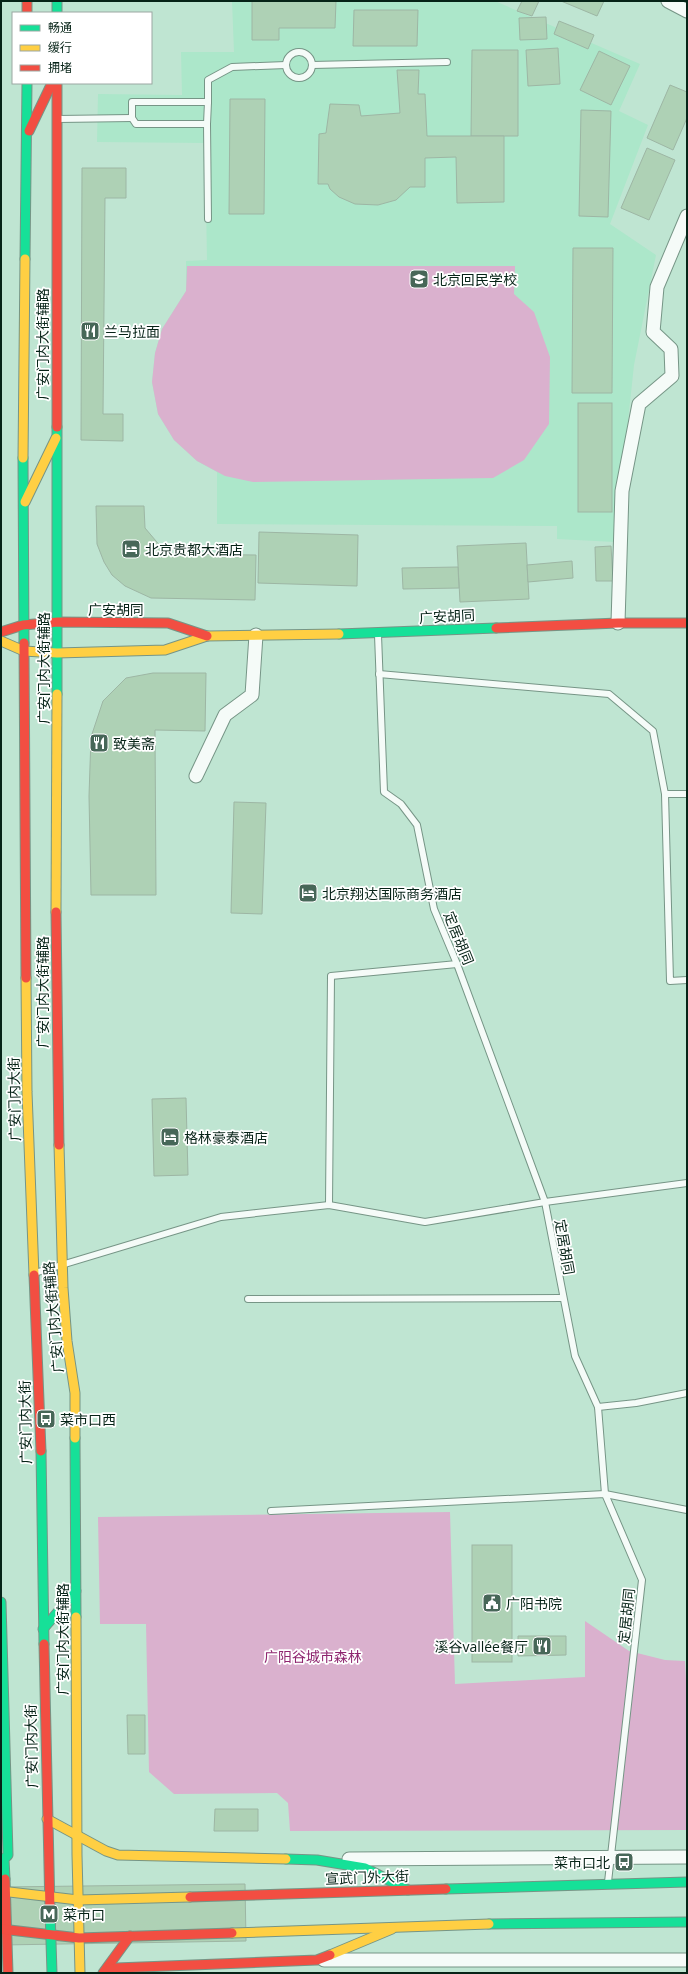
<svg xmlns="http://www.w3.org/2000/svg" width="688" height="1974" viewBox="0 0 688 1974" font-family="'Open Sans','Noto Sans SC',sans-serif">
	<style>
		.built { fill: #ace7ca }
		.green { fill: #dab1ce }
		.building { fill: #aed1b5; stroke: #9db6a4 }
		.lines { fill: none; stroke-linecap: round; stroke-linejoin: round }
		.lane-casing { stroke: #769586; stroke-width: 8 }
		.street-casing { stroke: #769586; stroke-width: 15 }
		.fast-casing { stroke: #769586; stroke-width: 11 }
		.slow-casing { stroke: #769586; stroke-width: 11 }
		.jam-casing { stroke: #769586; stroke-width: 11 }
		.lane { stroke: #f5fbf8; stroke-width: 6 }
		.street { stroke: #f5fbf8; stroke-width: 13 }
		.fast { stroke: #16e098; stroke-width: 9 }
		.slow { stroke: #ffcf43; stroke-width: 9 }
		.jam { stroke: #f24e42; stroke-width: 9 }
		.labels { text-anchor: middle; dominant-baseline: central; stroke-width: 3.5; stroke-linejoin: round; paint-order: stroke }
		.poi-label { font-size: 14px; fill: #062317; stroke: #fff; text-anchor: start }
		.street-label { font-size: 14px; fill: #062317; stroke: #fff }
		.park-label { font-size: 14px; fill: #8e266f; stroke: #fff }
	</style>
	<rect width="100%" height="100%" fill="#bfe5d2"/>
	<polygon class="built" points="232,1 495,1 640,64 619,111 648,125 610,224 656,255 634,365 615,542 557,539 557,526 217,524 217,472 197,461 174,440 158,414 152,382 155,353 162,329 186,291 186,261 207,260 205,143 97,142 98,94 182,95 181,52 234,52"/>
	<g class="green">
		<polygon points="187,266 515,266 514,294 534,312 550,357 549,424 524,460 493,478 253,482 225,476 197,461 174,440 158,414 152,382 155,353 162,329 186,291"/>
		<polygon points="450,1512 455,1684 585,1677 585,1621 629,1651 665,1660 685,1661 687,1698 687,1830 290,1831 288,1803 277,1793 174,1794 149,1772 146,1624 100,1624 98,1517"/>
	</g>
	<g class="building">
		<polygon points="252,1 336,1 335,28 279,28 279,40 252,40"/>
		<polygon points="522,1 539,1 532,16 517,11"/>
		<polygon points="561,1 604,1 597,16"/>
		<polygon points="354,10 418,10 417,46 353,46"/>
		<polygon points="546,17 547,39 520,40 519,18"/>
		<polygon points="559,21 594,35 588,49 554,34"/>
		<polygon points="558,48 560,84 528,86 526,50"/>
		<polygon points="472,50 518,50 518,136 471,136"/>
		<polygon points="599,51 630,66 611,105 580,90"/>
		<polygon points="397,70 419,70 418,94 425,94 427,136 504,136 504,202 457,203 456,157 425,158 425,187 410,187 396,200 378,205 355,204 339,197 330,189 328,184 318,184 319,134 326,133 330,104 359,105 361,116 400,113"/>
		<polygon points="670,85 687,92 687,118 673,150 647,138"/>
		<polygon points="230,99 265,99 264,214 229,214"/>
		<polygon points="581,110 611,111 608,217 579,216"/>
		<polygon points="647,148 675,160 649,220 621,208"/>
		<polygon points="82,168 126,168 126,198 105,198 103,414 123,414 123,441 81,440"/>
		<polygon points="573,248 613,248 612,393 572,393"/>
		<rect x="578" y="403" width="34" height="109"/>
		<polygon points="96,506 144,506 145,528 167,554 256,555 255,600 151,598 125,586 112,575 104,562 97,544"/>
		<polygon points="259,532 358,535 357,586 258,583"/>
		<polygon points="526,543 529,599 460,602 457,546"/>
		<polygon points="611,546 613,581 596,581 595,547"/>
		<polygon points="572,561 573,578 528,582 527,565"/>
		<polygon points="458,567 459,588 403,589 402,568"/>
		<polygon points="153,673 206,673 205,731 155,730 156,895 91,895 89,796 91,737 103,701 126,678"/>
		<polygon points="234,802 266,803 262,914 231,913"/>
		<polygon points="186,1098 188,1175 154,1176 152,1099"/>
		<rect x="472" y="1545" width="40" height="117"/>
		<polygon points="518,1636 566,1636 566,1655 518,1656"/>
		<polygon points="127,1715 145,1715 145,1754 128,1754"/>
		<polygon points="215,1809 258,1809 258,1831 214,1831"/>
		<polygon points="245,1884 246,1941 1,1945 1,1887"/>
	</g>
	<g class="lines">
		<defs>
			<g id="lane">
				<circle cx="299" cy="65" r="13"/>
				<polyline points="312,65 447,62"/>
				<polygon points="132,102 208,102 207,124 136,124 132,118"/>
				<polyline points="208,102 208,80 232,67 286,65"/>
				<polyline points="58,119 132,118"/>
				<polyline points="207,124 208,219"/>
				<polyline points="378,635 384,792 401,804 417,825 434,909 457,964 545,1202 575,1356 598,1407 605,1494 642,1580 608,1882"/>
				<polyline points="379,674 609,694 653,731 665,794 670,981 687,980"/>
				<polyline points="665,794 687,794"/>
				<polyline points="329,1205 331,976 457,964"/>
				<polyline points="38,1272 221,1217 329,1205 425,1222 545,1202 687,1183"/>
				<polyline points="248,1299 562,1298"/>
				<polyline points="598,1407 636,1403 687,1393"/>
				<polyline points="271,1511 605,1494 687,1510"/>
			</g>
			<g id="street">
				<polyline points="668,1 687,11"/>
				<polyline points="618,623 622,491 639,404 672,376 671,349 653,332 657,287 687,216"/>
				<polyline points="196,776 225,715 252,695 256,635"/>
				<polyline points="349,1859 687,1857"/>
				<polyline points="324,1960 687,1960"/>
			</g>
			<g id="fast">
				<polyline points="57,1 57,13"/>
				<polyline points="25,259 27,83"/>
				<polyline points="23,458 24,643"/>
				<polyline points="339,634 496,628"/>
				<polyline points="57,694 57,427"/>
				<polyline points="75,1438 76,1617"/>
				<polyline points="41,1451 44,1644"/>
				<polyline points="1,1602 8,1855 4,1859 5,1879"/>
				<polyline points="43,1629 76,1591"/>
				<polyline points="286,1859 317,1860 365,1868 408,1890"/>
				<polyline points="446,1889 687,1882"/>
				<polyline points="50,1910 52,1973"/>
				<polyline points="489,1924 687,1922"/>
			</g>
			<g id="slow">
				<polyline points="23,458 25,259"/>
				<polyline points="25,502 56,438"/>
				<polyline points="1,641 24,651 57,653 165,650 207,636 339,634"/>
				<polyline points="56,912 57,694"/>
				<polyline points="26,978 27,1092 34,1275"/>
				<polyline points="59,1145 63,1288 67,1341 75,1393 75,1438"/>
				<polyline points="76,1617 77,1855 80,1973"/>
				<polyline points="47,1819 106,1851 118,1855 286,1859"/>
				<polyline points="1,1891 78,1900 190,1897"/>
				<polyline points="232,1933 489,1924"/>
				<polyline points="330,1955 392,1929"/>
			</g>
			<g id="jam">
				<polyline points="27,1 27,13"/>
				<polyline points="29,131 52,83"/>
				<polyline points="57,427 57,83"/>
				<polyline points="496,628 618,623 687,623"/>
				<polyline points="1,632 23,625 58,622 168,623 207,636"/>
				<polyline points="24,643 26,978"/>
				<polyline points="56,912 59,1145"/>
				<polyline points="34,1275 41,1451"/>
				<polyline points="44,1644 50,1910"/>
				<polyline points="5,1879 8,1973"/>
				<polyline points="190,1897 446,1889"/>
				<polyline points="1,1929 79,1938 232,1933"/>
				<polyline points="103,1973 130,1936"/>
				<polyline points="104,1973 116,1968 317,1960 330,1955"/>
			</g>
		</defs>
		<use href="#lane" class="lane-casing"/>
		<use href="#street" class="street-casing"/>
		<use href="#fast" class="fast-casing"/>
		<use href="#slow" class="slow-casing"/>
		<use href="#jam" class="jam-casing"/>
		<use href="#lane" class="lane"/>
		<use href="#street" class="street"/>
		<use href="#fast" class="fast"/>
		<use href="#slow" class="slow"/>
		<use href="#jam" class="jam"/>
	</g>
	<defs>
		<symbol id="school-square" viewBox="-11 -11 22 22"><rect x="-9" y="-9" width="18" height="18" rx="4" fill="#476758" stroke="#fff"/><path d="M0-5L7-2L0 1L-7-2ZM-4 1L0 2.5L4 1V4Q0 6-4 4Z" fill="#fff"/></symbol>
		<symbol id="restaurant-square" viewBox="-11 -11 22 22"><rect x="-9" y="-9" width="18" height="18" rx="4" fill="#476758" stroke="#fff"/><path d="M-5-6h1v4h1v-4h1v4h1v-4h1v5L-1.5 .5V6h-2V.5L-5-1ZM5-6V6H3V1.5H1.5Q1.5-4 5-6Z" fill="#fff"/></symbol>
		<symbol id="hotel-square" viewBox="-11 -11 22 22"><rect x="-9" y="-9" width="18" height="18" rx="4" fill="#476758" stroke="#fff"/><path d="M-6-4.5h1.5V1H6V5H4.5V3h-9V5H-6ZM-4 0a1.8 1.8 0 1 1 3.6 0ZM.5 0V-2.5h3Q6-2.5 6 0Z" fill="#fff"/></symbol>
		<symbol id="bus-square" viewBox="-11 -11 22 22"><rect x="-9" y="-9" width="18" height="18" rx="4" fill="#476758" stroke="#fff"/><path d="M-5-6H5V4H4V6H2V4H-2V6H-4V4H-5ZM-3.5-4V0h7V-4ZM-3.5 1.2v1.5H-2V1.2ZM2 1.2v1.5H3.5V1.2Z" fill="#fff"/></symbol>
		<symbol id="civic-square" viewBox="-11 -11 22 22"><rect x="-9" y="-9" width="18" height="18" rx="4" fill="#476758" stroke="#fff"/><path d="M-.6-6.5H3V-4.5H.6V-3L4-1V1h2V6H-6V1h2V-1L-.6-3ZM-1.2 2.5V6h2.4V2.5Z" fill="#fff"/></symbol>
		<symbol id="metro-square" viewBox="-11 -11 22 22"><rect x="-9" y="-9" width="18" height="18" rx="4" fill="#476758" stroke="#fff"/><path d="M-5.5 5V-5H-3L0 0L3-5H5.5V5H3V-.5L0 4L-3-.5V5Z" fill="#fff"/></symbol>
	</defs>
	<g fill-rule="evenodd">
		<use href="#school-square" x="408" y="268" width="22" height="22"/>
		<use href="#restaurant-square" x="79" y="320" width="22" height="22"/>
		<use href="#hotel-square" x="120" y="538" width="22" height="22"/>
		<use href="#restaurant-square" x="88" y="732" width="22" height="22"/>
		<use href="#hotel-square" x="297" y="882" width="22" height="22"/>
		<use href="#hotel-square" x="159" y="1126" width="22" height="22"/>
		<use href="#bus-square" x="35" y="1408" width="22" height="22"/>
		<use href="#civic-square" x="481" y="1592" width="22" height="22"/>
		<use href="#restaurant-square" x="531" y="1635" width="22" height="22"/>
		<use href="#bus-square" x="613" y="1851" width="22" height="22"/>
		<use href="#metro-square" x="38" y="1903" width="22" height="22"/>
	</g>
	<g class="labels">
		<g class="poi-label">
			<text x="433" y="279">北京回民学校</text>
			<text x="104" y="331">兰马拉面</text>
			<text x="145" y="549">北京贵都大酒店</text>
			<text x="113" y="743">致美斋</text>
			<text x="322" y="893">北京翔达国际商务酒店</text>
			<text x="184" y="1137">格林豪泰酒店</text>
			<text x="60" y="1419">菜市口西</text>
			<text x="506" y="1603">广阳书院</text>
			<text x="528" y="1646" text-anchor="end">溪谷vallée餐厅</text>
			<text x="610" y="1862" text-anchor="end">菜市口北</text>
			<text x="63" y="1914">菜市口</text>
		</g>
		<g class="street-label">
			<text transform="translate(42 344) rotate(-90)">广安门内大街辅路</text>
			<text x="116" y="609">广安胡同</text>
			<text transform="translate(447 616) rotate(-3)">广安胡同</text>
			<text transform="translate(43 668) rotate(-90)">广安门内大街辅路</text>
			<text transform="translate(459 938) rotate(68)">定居胡同</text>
			<text transform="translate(42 992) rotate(-90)">广安门内大街辅路</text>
			<text transform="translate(14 1099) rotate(-91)">广安门内大街</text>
			<text transform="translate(565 1247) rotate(80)">定居胡同</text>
			<text transform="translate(53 1317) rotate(-95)">广安门内大街辅路</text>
			<text transform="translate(25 1422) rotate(-91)">广安门内大街</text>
			<text transform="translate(626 1616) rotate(-84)">定居胡同</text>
			<text transform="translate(62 1639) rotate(-90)">广安门内大街辅路</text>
			<text transform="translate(31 1746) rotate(-91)">广安门内大街</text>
			<text transform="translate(367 1877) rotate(-2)">宣武门外大街</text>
		</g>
		<g class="park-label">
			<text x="313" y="1656">广阳谷城市森林</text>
		</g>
	</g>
	<rect width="688" height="1974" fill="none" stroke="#062317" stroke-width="4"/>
	<rect x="12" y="12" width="140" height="72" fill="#ffffff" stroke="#9ba7a2"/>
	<rect x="20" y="25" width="20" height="6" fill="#16e098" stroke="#9ba7a2"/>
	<text x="48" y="32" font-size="12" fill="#062317">畅通</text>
	<rect x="20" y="45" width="20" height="6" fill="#ffcf43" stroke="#9ba7a2"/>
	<text x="48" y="52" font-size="12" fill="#062317">缓行</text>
	<rect x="20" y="65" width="20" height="6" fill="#f24e42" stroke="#9ba7a2"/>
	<text x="48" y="72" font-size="12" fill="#062317">拥堵</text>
</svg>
